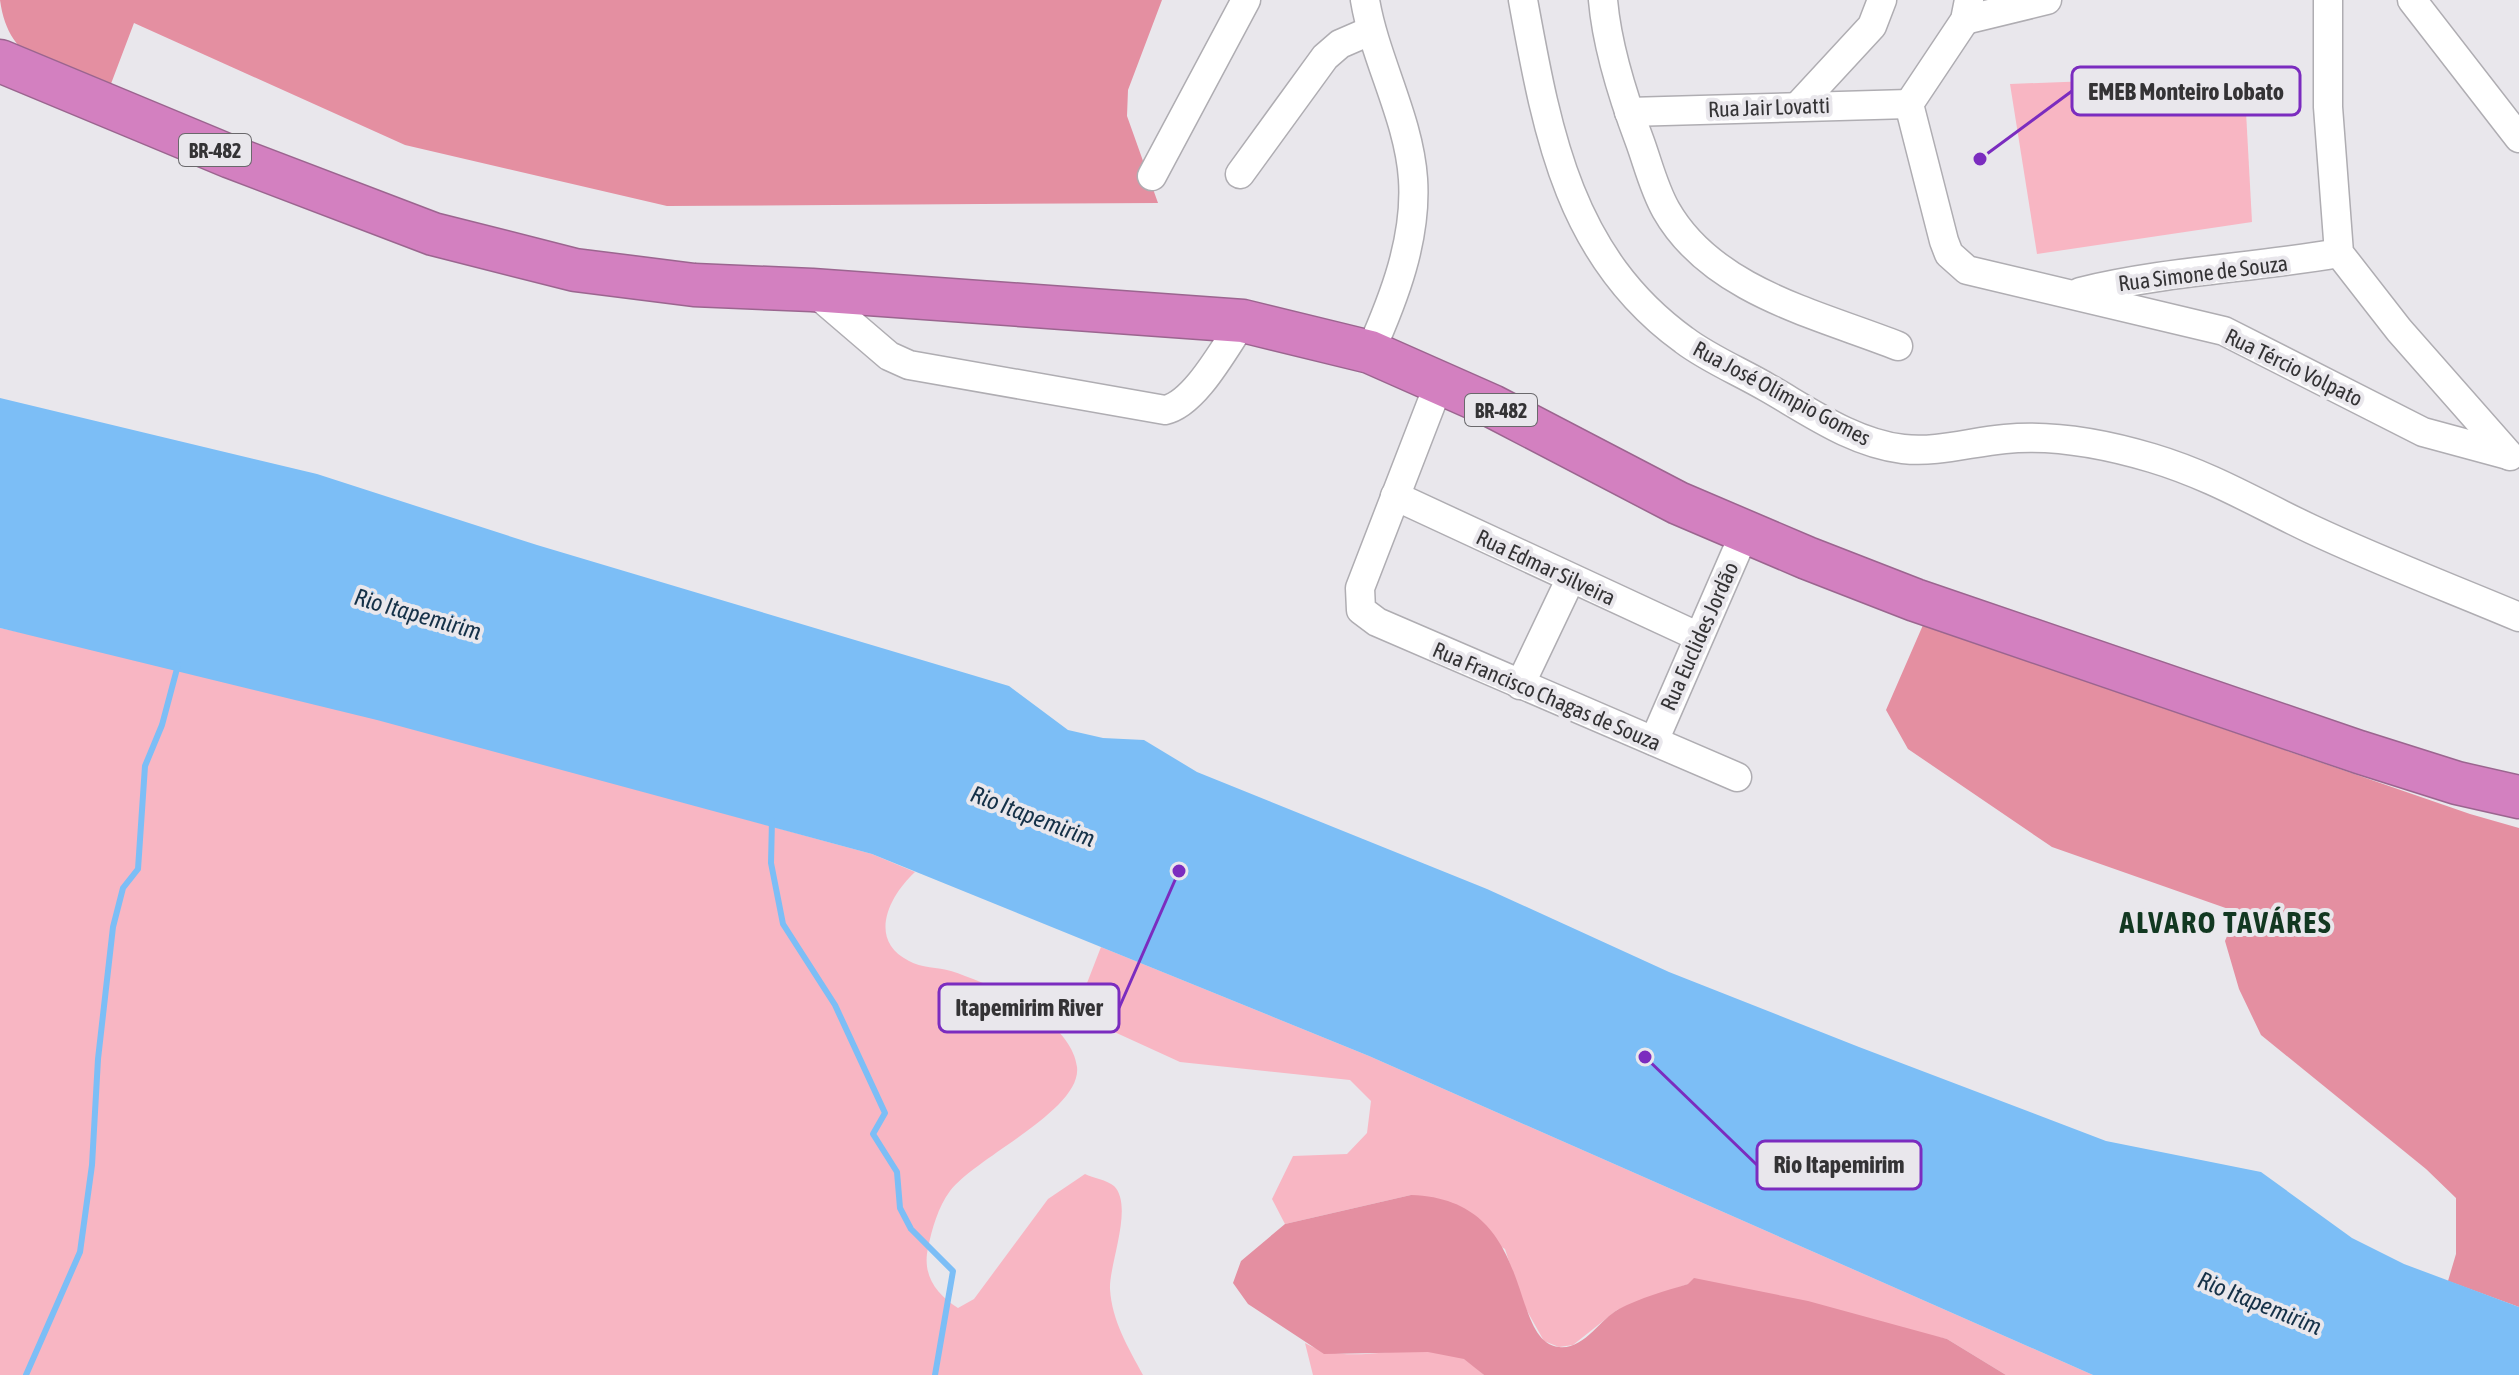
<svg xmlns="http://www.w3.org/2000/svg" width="2519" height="1375" viewBox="0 0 2519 1375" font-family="'Asap Condensed',sans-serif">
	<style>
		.green { fill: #f8b6c3 }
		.forest { fill: #e48fa1 }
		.water { fill: #7cbef6 }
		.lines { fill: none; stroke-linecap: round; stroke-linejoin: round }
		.stream { stroke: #7cbef6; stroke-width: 6 }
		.minor-casing { stroke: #afadb2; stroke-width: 31 }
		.highway-casing { stroke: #9b658f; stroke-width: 45 }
		.minor { stroke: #fff; stroke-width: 28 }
		.highway { stroke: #d380c0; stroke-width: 42 }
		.labels { text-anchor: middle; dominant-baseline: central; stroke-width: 8; stroke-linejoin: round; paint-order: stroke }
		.shield { fill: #e9e7ec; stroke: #6a696c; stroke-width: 2 }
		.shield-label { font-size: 20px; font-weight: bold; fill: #343335 }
		.street-label { font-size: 22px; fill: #343335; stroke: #e9e7ec }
		.water-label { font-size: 24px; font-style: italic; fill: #153148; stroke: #e9e7ec }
		.district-label { font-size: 30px; font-weight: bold; letter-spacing: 2px; fill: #123821; stroke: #e9e7ec }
		.leader { fill: none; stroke: #7b2cbf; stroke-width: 3 }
		.callout-dot { fill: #7b2cbf; stroke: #e9e7ec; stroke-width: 3 }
		.callout { fill: #e9e7ec; stroke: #7b2cbf; stroke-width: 3 }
		.callout-label { font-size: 24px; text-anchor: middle; font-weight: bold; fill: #343335 }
	</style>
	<rect width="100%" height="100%" fill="#e9e7ec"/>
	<g class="green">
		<polygon points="2244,75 2252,222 2037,254 2010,84"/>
		<path d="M0,628c294,63 583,147 872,226l43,18c-26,24 -48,68 -6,89 12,7 29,6 42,10 40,13 120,48 126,96 5,43 -101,90 -127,124 -12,16 -18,38 -22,57 -6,27 8,46 30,60l16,-9 74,-100 37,-25c8,4 22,6 29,12 20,20 -5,78 -4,103 2,32 18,58 33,86h-1143z"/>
		<polygon points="1101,947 1369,1056 2093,1375 2006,1375 1947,1339 1688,1284 1617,1310 1573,1345 1559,1347 1544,1341 1522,1302 1505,1249 1411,1195 1285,1224 1272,1199 1293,1156 1347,1154 1367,1133 1371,1101 1350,1080 1180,1062 1075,1014"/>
		<path d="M1305,1343c47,28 111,-8 160,16 7,4 13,11 19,16h-171z"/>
	</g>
	<g class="forest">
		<path d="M0,0h1162l-34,90 -1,26 31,87 -491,3 -262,-61 -271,-122 -25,66c-53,-21 -100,-23 -109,-89z"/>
		<polygon points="1923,625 2470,814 2519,828 2519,1307 2448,1281 2456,1254 2456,1198 2426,1169 2261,1035 2239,989 2225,941 2237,912 2052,847 1908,749 1886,710"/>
		<path d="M1411,1195c128,4 95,147 148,152 25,3 41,-28 60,-38 21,-11 46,-18 69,-25l6,-6 114,23 139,38 59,36h-522l-20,-16 -36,-7 -104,2 -76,-50 -15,-21 8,-22 44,-37z"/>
	</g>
	<polygon class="water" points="0,398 317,474 537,545 1009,686 1068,730 1103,738 1144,740 1197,772 1487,889 1669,972 1859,1047 2106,1141 2261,1172 2352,1238 2404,1264 2519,1307 2519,1375 2093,1375 1369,1056 872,854 377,720 0,628"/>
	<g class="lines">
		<g class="stream">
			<polyline points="772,820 771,863 783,924 835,1005 885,1113 873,1134 897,1172 900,1208 911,1229 953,1271 935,1375"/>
			<polyline points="26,1375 80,1252 92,1165 98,1059 113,927 123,888 138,869 145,766 162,725 178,665"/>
		</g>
		<defs>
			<g id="minor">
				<path d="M1365,0c10,60 44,118 48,179 4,60 -19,119 -43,173"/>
				<path d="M1523,0c24,131 45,256 161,340 25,19 57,32 84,48 42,24 85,55 135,61 34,4 68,-7 102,-10 49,-5 100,5 147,19 60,18 104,45 159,71 68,32 139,59 208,88"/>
				<path d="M1603,0c4,47 20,97 37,142 8,22 14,47 26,68 46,81 151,104 232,136"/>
				<polyline points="1969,0 1965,20 1909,104 1944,241 1949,254 1967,270 2224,331 2423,432 2508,455"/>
				<polyline points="2328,0 2328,107 2339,253 2399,330 2510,456"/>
				<polyline points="2412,0 2519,138"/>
				<polyline points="1965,20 2047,0"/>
				<polyline points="1799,105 1872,26 1882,0"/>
				<polyline points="1629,112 1909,104"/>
				<polyline points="1240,174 1325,57 1340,44 1370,31"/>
				<polyline points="1152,176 1246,0"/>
				<path d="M812,290l77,66 20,9 256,45c30,-6 60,-63 78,-89"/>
				<path d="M2080,292c85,-21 173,-24 259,-39"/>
				<polyline points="1440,381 1360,588 1361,610 1377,622 1737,777"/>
				<polyline points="1395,496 1697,636"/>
				<polyline points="1520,685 1570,580"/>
				<polyline points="1654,741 1745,532"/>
			</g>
			<polyline id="highway" points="0,61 231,157 433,234 575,270 694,285 812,290 1243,321 1370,352 1492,406 1678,503 1807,558 1915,600 2359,752 2457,783 2519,797"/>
		</defs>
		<use href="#minor" class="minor-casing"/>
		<use href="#highway" class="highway-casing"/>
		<use href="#minor" class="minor"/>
		<use href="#highway" class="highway"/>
	</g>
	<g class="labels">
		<g class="shield">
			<rect x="179" y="134" width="72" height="32" rx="6"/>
			<rect x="1465" y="394" width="72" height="32" rx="6"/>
		</g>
		<g class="shield-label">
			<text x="215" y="150">BR-482</text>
			<text x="1501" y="410">BR-482</text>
		</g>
		<g class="street-label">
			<text transform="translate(1769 107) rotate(-2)">Rua Jair Lovatti</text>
			<text transform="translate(2203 273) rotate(-7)">Rua Simone de Souza</text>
			<text transform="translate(2294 367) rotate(26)">Rua Tércio Volpato</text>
			<text transform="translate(1782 393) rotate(28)">Rua José Olímpio Gomes</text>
			<text transform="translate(1546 567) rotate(25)">Rua Edmar Silveira</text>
			<text transform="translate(1699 636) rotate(-66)">Rua Euclides Jordão</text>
			<text transform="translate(1547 696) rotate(23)">Rua Francisco Chagas de Souza</text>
		</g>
		<g class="water-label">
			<text transform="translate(418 614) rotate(16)">Rio Itapemirim</text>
			<text transform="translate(1033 816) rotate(21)">Rio Itapemirim</text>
			<text transform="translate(2260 1303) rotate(22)">Rio Itapemirim</text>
		</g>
		<g class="district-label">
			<text x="2226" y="922">ALVARO TAVÁRES</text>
		</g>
	</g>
	<path class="leader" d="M1980 159L2072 91M1179 871L1119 1008M1645 1057L1757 1165"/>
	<g class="callout-dot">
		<circle cx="1980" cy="159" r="8"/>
		<circle cx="1179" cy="871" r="8"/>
		<circle cx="1645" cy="1057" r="8"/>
	</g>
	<g class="callout">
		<rect x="2072" y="67" width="228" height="48" rx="8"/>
		<rect x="939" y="984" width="180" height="48" rx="8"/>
		<rect x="1757" y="1141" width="164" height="48" rx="8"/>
	</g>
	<g class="callout-label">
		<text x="2186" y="100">EMEB Monteiro Lobato</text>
		<text x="1029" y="1016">Itapemirim River</text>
		<text x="1839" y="1173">Rio Itapemirim</text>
	</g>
</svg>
